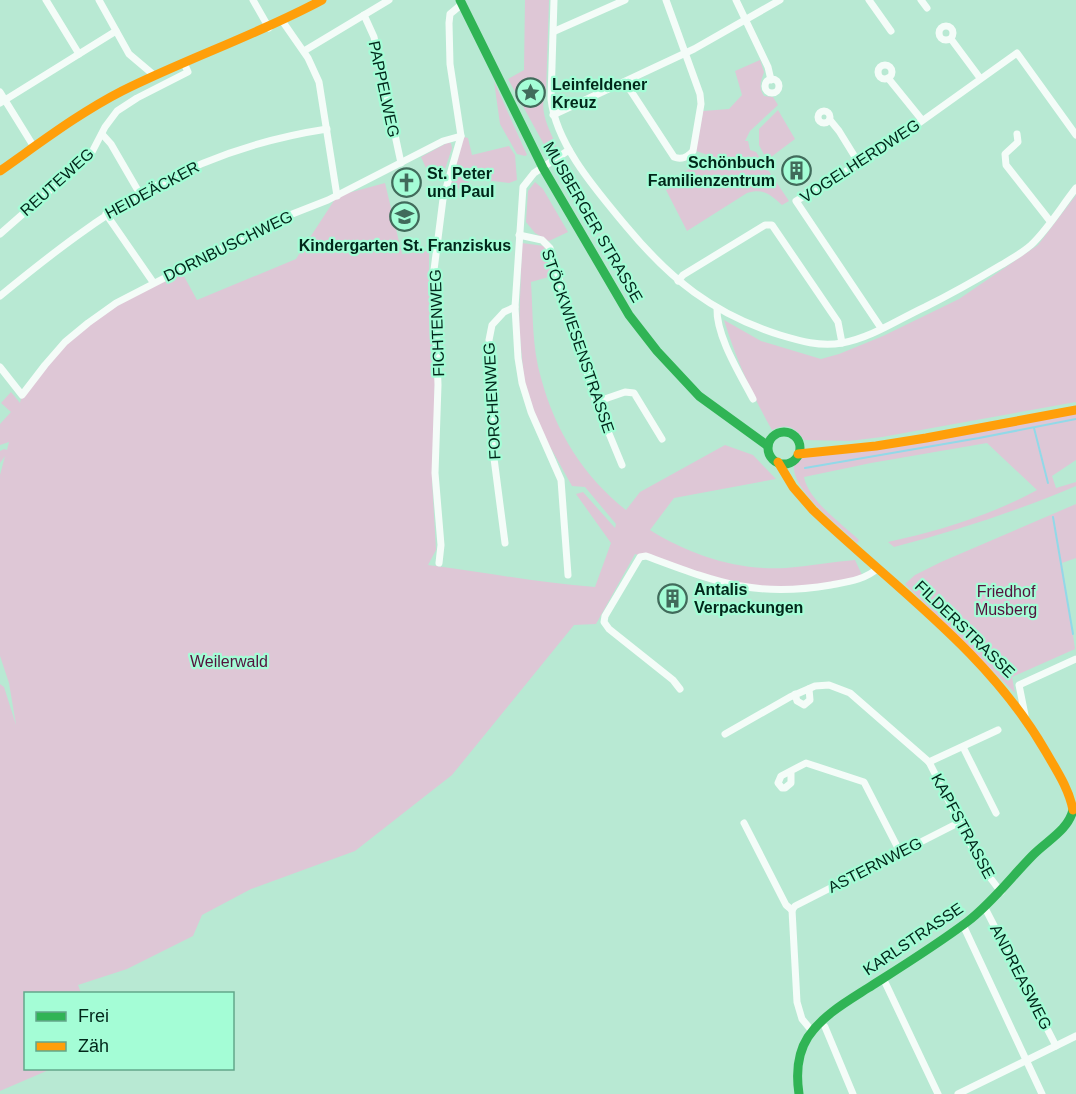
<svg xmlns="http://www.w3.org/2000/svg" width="1076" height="1094" viewBox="0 0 1076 1094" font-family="Helvetica,sans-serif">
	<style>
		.green { fill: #dec7d6 }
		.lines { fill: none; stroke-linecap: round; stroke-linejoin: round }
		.stream { stroke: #92d9e8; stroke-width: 2 }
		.street { stroke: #f4fcf8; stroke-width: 7 }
		.fast { stroke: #30b455; stroke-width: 9 }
		.slow { stroke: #ff9f0a; stroke-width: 9 }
		.labels { text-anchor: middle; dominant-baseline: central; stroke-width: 4.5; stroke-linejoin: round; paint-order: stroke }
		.poi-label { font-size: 16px; font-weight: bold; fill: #01271a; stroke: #a4fdd6; text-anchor: start }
		.street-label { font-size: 16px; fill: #01271a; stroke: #a4fdd6 }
		.park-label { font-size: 16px; fill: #54123d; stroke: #a4fdd6 }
	</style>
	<rect width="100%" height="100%" fill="#b8e9d3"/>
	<g class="green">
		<path d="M525,0h24l-3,92c-8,17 3,37 10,53l-2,6 -3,1 -4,-2 -39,-71 16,-9z"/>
		<path d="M760,60l4,12c-3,9 -6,15 0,24l9,1 5,8 -28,26 -5,10h3l2,9 6,2 33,49 -7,4c-12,-11 -19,-17 -35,-12l-60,38 -21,-41 21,-9 -5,-7 26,-19 -12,-4 7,-40 26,-2 13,-14 -7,-24z"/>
		<polygon points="494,81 527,155 525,156 517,154 500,124"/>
		<polygon points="778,110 795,139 767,160 759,145 759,129"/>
		<polygon points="464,137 468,138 472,155 509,146 515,155 517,180 509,183 469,178 467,189 448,188"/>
		<polygon points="447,143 451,143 452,148 442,178 431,175 433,170 426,168 421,157"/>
		<polygon points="535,182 543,189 568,232 549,241 535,233 526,222 528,191"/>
		<path d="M385,183l17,71 27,-3v60l6,69 -3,100 4,70 -8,15c56,7 111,18 167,22l16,-44 -35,-49 7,-2 32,36 1,-4 -31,-37 -13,-1 -33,-59 -15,-47 -5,-53 3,-84 22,3 8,30 -21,6c2,32 1,66 10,96 14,53 43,99 85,132l14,-18 85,-47 28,10 23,24 -102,19 -24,32c40,25 88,41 136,38 23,-2 46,-6 69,-8l8,17 -58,12 -73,-3 -97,-32 -39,70 -22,1 -122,150 -97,76 -104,38 -49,26 -9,21 -66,33 -49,16 3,8 -55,1v74l25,1 -51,22v-407l4,3 12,38 -7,-42 -9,-27v-181l5,-19 -5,7v-12l4,-2 3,1 2,-8 -9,3v-21l11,-12 -10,-9 10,-11 9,11 2,-8 23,-30 43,-42 92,-54 17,31 99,-41 41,-63z"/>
		<path d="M1076,195v207l-194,35 -33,4 -45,-1c-9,-13 -17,-17 -32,-10 -20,-35 -36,-71 -48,-110l37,21 60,18 18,-5 44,-18 76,-37 79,-54z"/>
		<path d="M1076,413v47l-24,16 4,12 20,-6v4c-59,25 -120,45 -182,61l-6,-5c50,-11 104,-27 149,-52l-50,-47 -116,20 -67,14c4,23 38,47 55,63l-2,3c-18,-17 -66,-53 -63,-78 12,-15 39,-10 56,-12 76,-10 151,-25 226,-40z"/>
		<polygon points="1076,504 1076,558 1062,563 1075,649 1012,677 1015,693 905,584 915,575 941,562"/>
	</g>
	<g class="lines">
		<g class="stream">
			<polyline points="1034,428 1048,483"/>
			<polyline points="805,468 979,438 1076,419"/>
			<polyline points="1053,517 1073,634"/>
		</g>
		<g class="street">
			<polyline points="46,0 79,54"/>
			<polyline points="99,0 129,54 155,76"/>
			<polyline points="253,0 269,28"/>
			<path d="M554,0l-3,99c5,46 46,92 75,127 44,53 87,88 154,109 20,6 40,12 62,8 29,-5 57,-24 83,-36 26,-13 51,-27 76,-42 10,-6 21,-12 30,-20 17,-16 30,-38 45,-57"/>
			<polyline points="736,0 768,67 771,80"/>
			<polyline points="869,0 891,31"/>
			<polyline points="921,0 927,8"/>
			<polyline points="364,15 374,37 401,163"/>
			<polyline points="283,22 308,58 319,82 337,196"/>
			<circle cx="946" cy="33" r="7"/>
			<polyline points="555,31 625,0"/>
			<polyline points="951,39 980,78"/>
			<polyline points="304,51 389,0"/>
			<circle cx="885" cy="72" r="7"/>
			<polyline points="888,78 922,120"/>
			<circle cx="772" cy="86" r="7"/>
			<path d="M625,82l49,75c7,3 14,0 19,-6l8,-47 -1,-10 -34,-94"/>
			<polyline points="0,92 34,147"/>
			<polyline points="0,103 116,31"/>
			<circle cx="824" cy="117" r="6"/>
			<polyline points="553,115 694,49 780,0"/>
			<polyline points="830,120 839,131 860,165"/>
			<polyline points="102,134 111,144 140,194"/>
			<polyline points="1017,134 1018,142 1005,154 1006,165 1050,221"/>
			<polyline points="106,214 153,282"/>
			<polyline points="0,234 91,154 105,127 117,111 137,98 188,72 184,63"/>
			<polyline points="519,235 542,240 550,248 596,402 622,465"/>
			<polyline points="678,281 683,275 765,225 772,225 838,322 842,343"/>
			<path d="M0,296c105,-86 189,-146 327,-167"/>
			<path d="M717,308c-1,28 23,66 36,91"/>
			<polyline points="881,328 796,201 880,151 1017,53 1076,135"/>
			<polyline points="0,367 22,395 45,365 65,342 88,323 116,303 277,220 328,200 443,141 461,136"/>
			<polyline points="596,402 625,392 634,393 662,439"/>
			<polyline points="505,543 492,443 494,378 489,340 492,325 504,312 515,307"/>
			<polyline points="439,563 441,545 435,473 438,385 434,270 443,199 461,136 450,64 449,23 450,14 462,4"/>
			<polyline points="568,575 561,480 531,412 522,383 518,358 515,307 523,187 534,173 569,150"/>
			<path d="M680,689l-7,-9 -64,-51 -5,-7 1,-6 35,-59 6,-1c70,26 108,42 185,29 16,-3 34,-5 47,-17"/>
			<polyline points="795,694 797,701 804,705 810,700 809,689"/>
			<polyline points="1025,715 1019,685 1076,659"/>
			<polyline points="725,734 790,697 815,686 829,685 850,693 929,762 982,867 1001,892"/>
			<polyline points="963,747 996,813"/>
			<polyline points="929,762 998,730"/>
			<polyline points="791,772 791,783 785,788 782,788 778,783 781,776 806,763 864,782 900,852"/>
			<polyline points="744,823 786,905 792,910"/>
			<polyline points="985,908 1056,1046"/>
			<polyline points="792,910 795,906 960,822"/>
			<polyline points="792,910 797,1002 802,1019 812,1031"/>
			<polyline points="963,925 1042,1094"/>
			<polyline points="883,978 938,1094"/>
			<polyline points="825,1027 853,1094"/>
			<polyline points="958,1094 1076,1036"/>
		</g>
		<g class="fast">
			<polyline points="460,0 543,168 629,315 657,351 699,396 768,446"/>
			<circle cx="784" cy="448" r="16"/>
			<path d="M799,1094c-3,-20 -2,-40 9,-57 15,-22 38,-35 60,-49 33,-21 67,-42 99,-66 26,-20 45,-46 67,-68 14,-14 34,-24 39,-44"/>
		</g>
		<g class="slow">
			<path d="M0,171c40,-28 79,-58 122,-80 66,-33 135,-56 200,-91"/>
			<polyline points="798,454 876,446 926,438 1076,410"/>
			<path d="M778,462l15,25 20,23c82,78 176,143 233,242 11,19 23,37 27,58"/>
		</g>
	</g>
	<defs>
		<symbol id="sight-ring" viewBox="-11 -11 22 22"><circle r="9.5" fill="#a4fdd6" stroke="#416b5b" stroke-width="1.5"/><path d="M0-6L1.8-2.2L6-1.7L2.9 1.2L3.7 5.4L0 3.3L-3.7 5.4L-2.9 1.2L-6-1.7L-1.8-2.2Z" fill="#416b5b"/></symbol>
		<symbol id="building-ring" viewBox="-11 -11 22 22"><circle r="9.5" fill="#a4fdd6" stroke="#416b5b" stroke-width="1.5"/><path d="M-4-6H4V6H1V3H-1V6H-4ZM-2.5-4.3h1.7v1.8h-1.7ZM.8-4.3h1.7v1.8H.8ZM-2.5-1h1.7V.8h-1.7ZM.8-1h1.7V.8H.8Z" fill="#416b5b"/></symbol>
		<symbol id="church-ring" viewBox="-11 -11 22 22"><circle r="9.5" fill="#a4fdd6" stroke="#416b5b" stroke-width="1.5"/><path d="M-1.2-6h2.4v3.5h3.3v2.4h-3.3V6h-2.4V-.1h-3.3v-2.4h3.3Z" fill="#416b5b"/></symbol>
		<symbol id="school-ring" viewBox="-11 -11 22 22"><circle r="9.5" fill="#a4fdd6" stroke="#416b5b" stroke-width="1.5"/><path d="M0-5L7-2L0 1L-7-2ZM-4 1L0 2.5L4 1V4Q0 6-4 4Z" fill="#416b5b"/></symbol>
	</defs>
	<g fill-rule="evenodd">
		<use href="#sight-ring" x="514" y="76" width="33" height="33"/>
		<use href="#building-ring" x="780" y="154" width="33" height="33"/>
		<use href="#church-ring" x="390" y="166" width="33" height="33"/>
		<use href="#school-ring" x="388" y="200" width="33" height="33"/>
		<use href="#building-ring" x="656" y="582" width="33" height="33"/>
	</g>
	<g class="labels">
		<g class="poi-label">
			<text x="552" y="84">Leinfeldener<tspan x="552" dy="18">Kreuz</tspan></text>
			<text x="775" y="162" text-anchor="end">Schönbuch<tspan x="775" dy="18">Familienzentrum</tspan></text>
			<text x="427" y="173">St. Peter<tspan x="427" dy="18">und Paul</tspan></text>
			<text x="405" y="245" text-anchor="middle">Kindergarten St. Franziskus</text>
			<text x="694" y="589">Antalis<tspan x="694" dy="18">Verpackungen</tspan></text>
		</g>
		<g class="street-label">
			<text transform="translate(384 89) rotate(78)">PAPPELWEG</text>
			<text transform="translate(860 161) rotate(-33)">VOGELHERDWEG</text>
			<text transform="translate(57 182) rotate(-42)">REUTEWEG</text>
			<text transform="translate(152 190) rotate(-28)">HEIDEÄCKER</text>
			<text transform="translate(593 222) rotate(60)">MUSBERGER STRASSE</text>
			<text transform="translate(228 246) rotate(-26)">DORNBUSCHWEG</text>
			<text transform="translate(437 323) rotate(-92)">FICHTENWEG</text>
			<text transform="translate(578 341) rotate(71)">STÖCKWIESENSTRASSE</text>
			<text transform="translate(492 401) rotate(-93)">FORCHENWEG</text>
			<text transform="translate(965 629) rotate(44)">FILDERSTRASSE</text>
			<text transform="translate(963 826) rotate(62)">KAPFSTRASSE</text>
			<text transform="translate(875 865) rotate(-27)">ASTERNWEG</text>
			<text transform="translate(913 939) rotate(-34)">KARLSTRASSE</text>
			<text transform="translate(1021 977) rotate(63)">ANDREASWEG</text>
		</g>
		<g class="park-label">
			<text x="1006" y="591">Friedhof<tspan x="1006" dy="18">Musberg</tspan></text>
			<text x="229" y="661">Weilerwald</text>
		</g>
	</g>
	<rect x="24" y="992" width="210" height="78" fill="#a4fdd6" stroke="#63a78b" stroke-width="1.5"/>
	<rect x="36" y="1012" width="30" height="9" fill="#30b455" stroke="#63a78b" stroke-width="1.5"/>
	<text x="78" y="1022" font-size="18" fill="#01271a">Frei</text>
	<rect x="36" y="1042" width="30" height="9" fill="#ff9f0a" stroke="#63a78b" stroke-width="1.5"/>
	<text x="78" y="1052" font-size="18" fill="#01271a">Zäh</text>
</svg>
